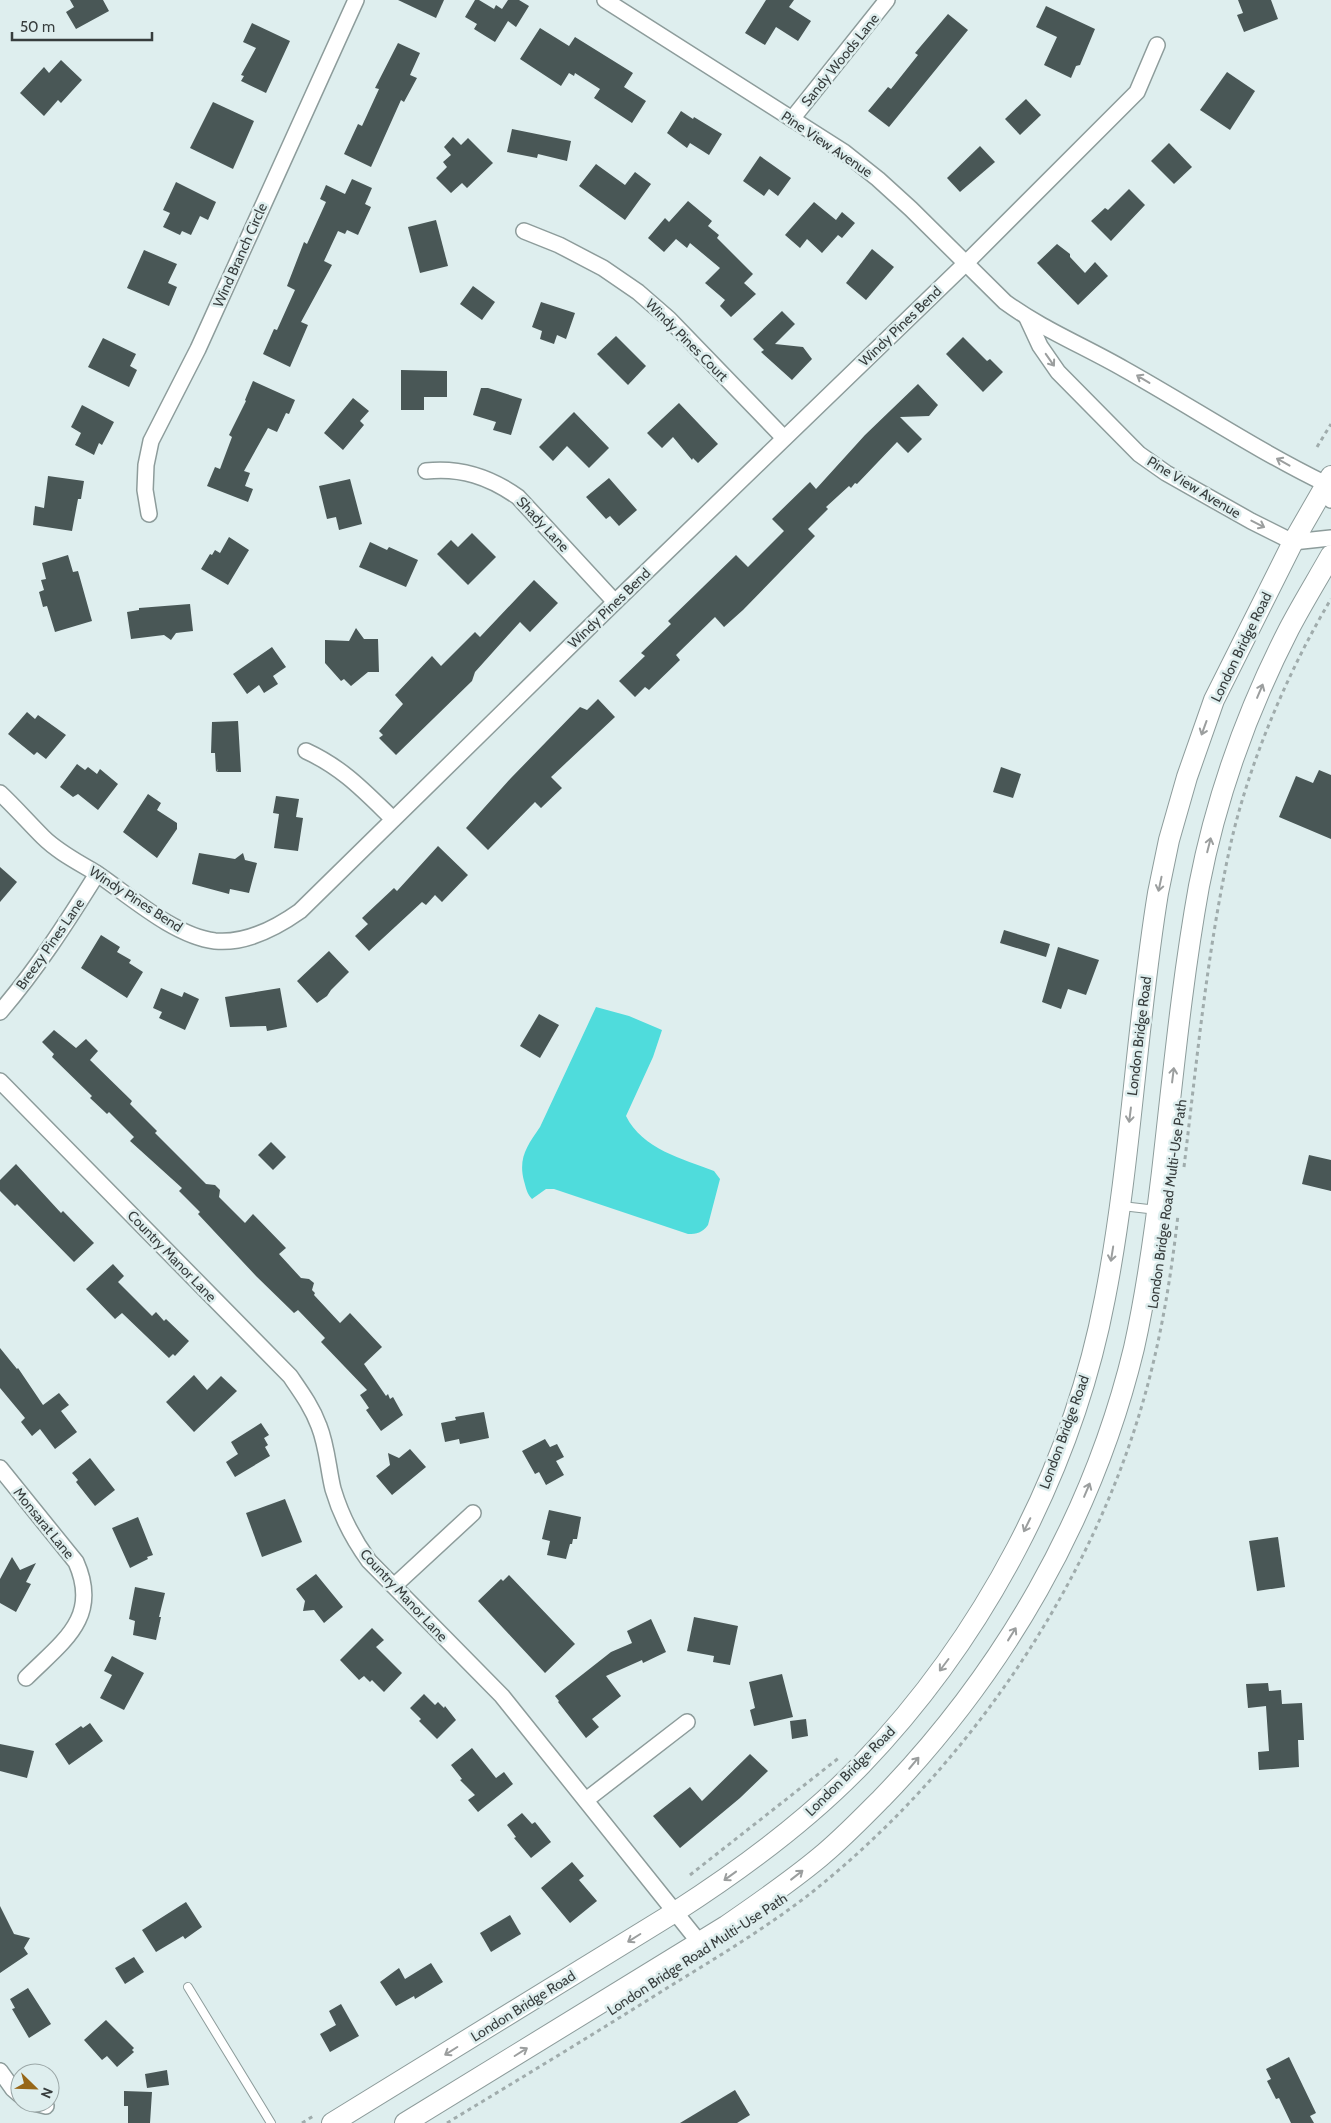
<svg xmlns="http://www.w3.org/2000/svg" width="1331" height="2123" viewBox="0 0 1331 2123" font-family="Cabin,sans-serif">
	<style>
		.water { fill: #4fdcdc }
		.building { fill: #495756 }
		.lines { fill: none; stroke-linecap: round; stroke-linejoin: round }
		.service-casing { stroke: #8d9c9b; stroke-width: 10 }
		.minor-casing { stroke: #8d9c9b; stroke-width: 18 }
		.secondary-casing { stroke: #8d9c9b; stroke-width: 22 }
		.path { stroke: #a0acac; stroke-width: 3; stroke-dasharray: 4 4; stroke-linecap: butt }
		.service { stroke: #fff; stroke-width: 8 }
		.minor { stroke: #fff; stroke-width: 15 }
		.secondary { stroke: #fff; stroke-width: 20 }
		.oneway { stroke: #9b9e9e }
		.labels { text-anchor: middle; dominant-baseline: central; stroke-width: 5; stroke-linejoin: round; paint-order: stroke }
		.street-label { font-size: 14px; fill: #373d3d; stroke: #deeeee }
	</style>
	<rect width="100%" height="100%" fill="#deeeee"/>
	<path class="water" d="M596,1007l33,9 33,14 -9,27 -27,59c16,33 57,43 88,55l6,8 -12,46c-6,8 -11,9 -20,9l-134,-45h-8l-14,10c-5,-5 -6,-11 -8,-18 -6,-23 3,-35 16,-54z"/>
	<g class="building">
		<polygon points="70,0 103,0 109,11 76,29 66,12 74,7"/>
		<polygon points="398,0 444,0 436,18"/>
		<polygon points="475,0 479,0 494,9 496,5 502,9 508,0 519,0 529,6 516,27 508,21 495,42 474,29 477,24 465,17"/>
		<polygon points="766,0 794,0 789,7 811,21 798,41 776,27 765,45 745,33"/>
		<polygon points="1238,0 1271,0 1278,19 1244,32 1237,15 1243,13"/>
		<polygon points="1046,6 1095,29 1080,65 1076,66 1071,78 1044,65 1057,37 1036,27"/>
		<polygon points="948,14 968,30 889,127 868,111 888,87 891,89 918,55 915,53"/>
		<polygon points="252,23 290,41 266,93 241,81 244,76 241,75 256,48 243,42"/>
		<polygon points="540,28 569,46 575,37 633,73 624,87 646,101 632,123 594,98 600,89 575,73 574,76 569,73 561,86 520,59"/>
		<polygon points="398,43 420,53 410,75 417,78 404,102 401,100 371,167 344,154 358,124 362,126 379,89 375,88"/>
		<polygon points="61,60 82,80 61,103 58,100 44,116 20,93 44,67 49,73"/>
		<polygon points="1227,72 1255,91 1230,130 1200,110"/>
		<polygon points="1026,99 1041,115 1020,135 1005,119"/>
		<polygon points="213,102 254,121 233,169 190,148"/>
		<polygon points="681,111 693,119 694,117 722,134 709,155 690,143 687,148 667,133"/>
		<polygon points="512,129 571,141 567,161 538,154 537,158 507,152"/>
		<polygon points="453,137 461,145 468,138 493,163 467,188 462,183 451,193 436,178 447,167 443,162 451,155 444,147"/>
		<polygon points="1169,143 1192,167 1174,184 1151,161"/>
		<polygon points="980,146 995,162 960,192 947,178"/>
		<polygon points="760,156 791,178 778,196 769,189 764,196 743,181"/>
		<polygon points="596,164 625,185 635,172 651,184 625,220 579,186"/>
		<polygon points="352,179 372,188 365,204 371,207 358,235 347,230 345,234 338,231 324,261 332,265 301,322 308,325 290,367 263,354 274,329 277,330 295,290 287,286 304,242 307,244 326,202 320,199 326,185 345,194"/>
		<polygon points="176,182 216,202 208,220 200,216 191,235 182,231 180,235 163,227 170,213 163,210"/>
		<polygon points="1129,189 1145,205 1111,241 1091,221 1105,208 1108,210"/>
		<polygon points="688,201 712,221 708,226 719,235 717,238 753,274 744,283 756,294 731,317 720,306 725,300 705,283 720,268 690,243 687,248 676,239 664,252 648,238 665,218 669,222"/>
		<polygon points="814,202 836,220 842,212 855,223 842,238 838,235 822,253 807,239 800,248 785,235"/>
		<polygon points="436,220 448,266 420,273 408,227"/>
		<polygon points="1057,244 1070,254 1070,257 1085,273 1095,262 1108,276 1078,305 1037,263"/>
		<polygon points="872,249 894,267 866,300 846,283"/>
		<polygon points="144,250 177,264 168,283 177,287 169,306 127,288"/>
		<polygon points="473,286 495,302 482,320 460,304"/>
		<polygon points="541,302 575,313 566,339 557,335 554,344 540,339 542,331 532,327"/>
		<polygon points="782,311 795,324 775,344 803,347 812,359 792,380 761,352 764,350 753,339"/>
		<polygon points="616,336 646,366 628,385 597,354"/>
		<polygon points="963,337 987,361 990,359 1003,372 983,392 946,354"/>
		<polygon points="103,338 136,354 130,366 137,370 129,387 88,367"/>
		<polygon points="401,370 447,371 447,397 424,397 424,410 401,410"/>
		<polygon points="253,381 295,400 289,414 286,413 277,432 268,428 244,471 250,473 245,486 253,489 248,502 207,486 215,467 220,469 232,437 229,435 246,401 245,400"/>
		<polygon points="918,384 938,405 929,416 900,417 922,439 908,453 897,442 857,484 855,483 851,488 849,486 826,507 828,509 808,529 815,536 743,610 724,627 715,617 676,655 680,660 649,690 645,687 635,697 619,681 645,656 641,653 671,624 668,621 736,555 748,567 784,531 772,519 810,482 816,489 865,435"/>
		<polygon points="481,388 488,388 522,399 511,435 493,430 496,422 473,415"/>
		<polygon points="353,398 369,411 360,421 364,425 343,450 324,433"/>
		<polygon points="679,403 718,444 698,463 693,458 692,460 673,437 662,448 647,433"/>
		<polygon points="82,405 114,422 102,445 99,443 94,455 75,445 81,433 71,427"/>
		<polygon points="574,412 609,448 589,468 567,446 553,461 539,447"/>
		<polygon points="48,476 84,481 81,499 78,499 72,531 33,525 35,506 44,508"/>
		<polygon points="609,478 637,510 619,526 610,516 606,519 586,497"/>
		<polygon points="350,479 362,524 339,530 336,517 327,519 319,486"/>
		<polygon points="472,533 496,557 468,585 437,554 451,540 458,547"/>
		<polygon points="229,537 249,550 228,585 201,569 210,554 212,555 215,550 220,553"/>
		<polygon points="370,542 387,550 389,547 418,560 406,587 359,567"/>
		<polygon points="68,555 73,572 78,571 92,621 55,632 47,606 43,607 39,592 44,590 41,580 46,579 42,563"/>
		<polygon points="534,580 558,603 530,632 520,622 475,672 472,681 396,755 379,738 383,735 379,731 403,704 395,695 432,656 441,666 475,632 480,637"/>
		<polygon points="190,604 193,631 176,633 171,640 164,635 131,639 127,612 139,610 139,608"/>
		<polygon points="356,628 364,639 378,639 379,672 368,672 351,686 344,679 341,681 325,663 325,640 349,641"/>
		<polygon points="272,647 286,667 273,676 278,684 264,693 259,685 247,694 233,674"/>
		<polygon points="598,699 615,717 551,777 562,788 541,808 535,802 488,850 466,828 511,778 580,707 587,710"/>
		<polygon points="27,712 35,719 38,715 66,735 46,759 37,752 34,755 8,734"/>
		<polygon points="238,721 241,772 217,772 218,769 216,772 215,753 211,753 212,722"/>
		<polygon points="77,764 85,770 88,767 97,774 100,769 118,784 98,810 78,794 73,797 60,787"/>
		<polygon points="1001,767 1021,774 1013,798 993,792"/>
		<polygon points="1319,770 1331,775 1331,839 1279,817 1296,776 1313,783"/>
		<polygon points="148,794 161,803 157,810 177,823 177,829 157,858 123,832"/>
		<polygon points="276,796 299,799 296,817 303,818 298,851 274,848 279,814 273,813"/>
		<polygon points="438,846 468,875 442,902 435,895 426,905 422,902 369,951 355,936 368,924 362,918 394,888 397,891"/>
		<polygon points="199,853 235,859 243,853 245,860 257,863 249,893 230,889 229,894 192,884"/>
		<polygon points="0,867 17,882 0,902"/>
		<polygon points="1004,930 1050,944 1046,957 1000,943"/>
		<polygon points="101,935 120,947 117,952 131,960 129,963 143,972 127,998 81,968"/>
		<polygon points="1058,947 1099,960 1086,995 1068,989 1061,1009 1042,1002"/>
		<polygon points="329,951 349,972 331,990 327,996 317,1003 297,981"/>
		<polygon points="161,988 182,997 184,992 199,999 185,1030 159,1018 162,1012 153,1008"/>
		<polygon points="280,988 287,1027 267,1031 266,1026 230,1027 225,997"/>
		<polygon points="539,1014 559,1025 540,1058 520,1046"/>
		<polygon points="54,1030 76,1048 86,1039 98,1051 90,1060 132,1101 130,1104 157,1131 155,1133 206,1184 215,1185 220,1190 219,1197 245,1223 253,1214 286,1248 279,1254 301,1278 309,1279 314,1283 312,1290 315,1293 314,1295 340,1323 350,1313 382,1347 364,1364 386,1396 388,1394 390,1399 393,1397 403,1415 381,1431 366,1410 369,1408 360,1395 367,1390 321,1342 325,1338 298,1310 294,1313 256,1276 198,1214 200,1212 179,1191 182,1188 130,1141 134,1137 109,1112 107,1114 90,1098 92,1096 52,1057 54,1054 42,1042"/>
		<polygon points="271,1142 286,1157 273,1170 258,1155"/>
		<polygon points="1309,1155 1331,1160 1331,1191 1302,1184"/>
		<polygon points="16,1164 61,1213 63,1211 94,1243 74,1262 17,1204 15,1206 0,1191 0,1180"/>
		<polygon points="113,1264 124,1276 118,1282 152,1316 156,1312 164,1321 166,1319 189,1341 175,1356 173,1354 169,1358 122,1313 115,1319 86,1289"/>
		<polygon points="0,1348 17,1369 18,1368 43,1405 59,1393 69,1405 61,1411 77,1432 55,1449 40,1429 32,1436 21,1422 25,1418 0,1388"/>
		<polygon points="194,1375 207,1390 221,1376 237,1391 194,1432 166,1402"/>
		<polygon points="484,1412 489,1438 460,1444 459,1439 445,1442 441,1423 456,1420 455,1417"/>
		<polygon points="261,1423 269,1435 264,1438 268,1445 265,1447 270,1456 235,1477 226,1462 238,1454 231,1442"/>
		<polygon points="545,1439 550,1447 557,1444 564,1457 556,1461 564,1475 546,1485 539,1472 535,1474 522,1451"/>
		<polygon points="410,1449 426,1467 392,1495 376,1476 390,1465 388,1453 399,1458"/>
		<polygon points="90,1458 115,1490 95,1506 76,1482 78,1480 72,1473"/>
		<polygon points="285,1499 302,1542 262,1557 246,1513"/>
		<polygon points="549,1510 581,1517 577,1539 573,1539 572,1544 570,1544 566,1559 547,1555 550,1541 542,1539"/>
		<polygon points="138,1517 153,1555 147,1557 148,1559 130,1568 112,1528"/>
		<polygon points="1278,1537 1285,1587 1257,1591 1249,1541"/>
		<polygon points="12,1557 20,1570 36,1563 26,1582 31,1584 16,1612 0,1603 0,1579"/>
		<polygon points="316,1574 343,1607 324,1623 314,1610 303,1611 305,1601 296,1589"/>
		<polygon points="509,1575 575,1644 545,1673 478,1601 501,1579 503,1581"/>
		<polygon points="135,1587 165,1593 159,1617 161,1617 156,1640 133,1635 135,1621 129,1619"/>
		<polygon points="694,1617 738,1626 730,1665 713,1662 714,1656 687,1651"/>
		<polygon points="651,1619 666,1652 643,1663 642,1660 606,1676 621,1696 592,1719 599,1727 586,1738 558,1702 559,1701 555,1696 611,1652 632,1643 627,1631"/>
		<polygon points="372,1628 384,1640 376,1647 402,1673 384,1692 372,1680 370,1682 364,1676 359,1680 340,1660"/>
		<polygon points="112,1656 144,1673 124,1710 100,1698 112,1675 104,1671"/>
		<polygon points="782,1674 793,1717 754,1726 750,1710 755,1708 749,1682"/>
		<polygon points="1268,1683 1269,1691 1281,1690 1282,1704 1302,1703 1304,1740 1298,1740 1299,1767 1259,1770 1258,1752 1269,1751 1266,1706 1248,1708 1246,1684"/>
		<polygon points="424,1694 435,1705 438,1702 444,1708 445,1706 456,1720 437,1739 419,1721 421,1719 410,1708"/>
		<polygon points="806,1719 808,1736 792,1739 790,1721"/>
		<polygon points="90,1723 103,1741 69,1765 55,1744 81,1726 83,1728"/>
		<polygon points="0,1744 34,1751 27,1778 0,1771"/>
		<polygon points="472,1748 496,1778 504,1772 513,1784 478,1812 468,1800 475,1795 460,1780 462,1779 451,1765"/>
		<polygon points="750,1754 768,1771 740,1798 680,1848 653,1816 690,1787 702,1801"/>
		<polygon points="522,1813 532,1824 535,1822 551,1842 531,1858 514,1838 516,1837 507,1825"/>
		<polygon points="572,1862 584,1876 579,1880 597,1901 570,1923 541,1888"/>
		<polygon points="186,1902 202,1927 185,1939 183,1936 156,1952 142,1930"/>
		<polygon points="0,1906 14,1934 30,1938 24,1948 28,1954 0,1973"/>
		<polygon points="510,1915 521,1934 491,1952 480,1933"/>
		<polygon points="134,1957 144,1972 125,1984 115,1968"/>
		<polygon points="431,1963 443,1982 415,1999 414,1996 396,2006 380,1982 399,1968 405,1979"/>
		<polygon points="28,1988 51,2024 29,2038 12,2009 15,2008 10,1999"/>
		<polygon points="341,2004 359,2036 330,2052 320,2034 336,2025 329,2011"/>
		<polygon points="106,2020 134,2048 132,2050 134,2052 117,2067 107,2056 102,2060 84,2040"/>
		<polygon points="1289,2057 1316,2113 1310,2116 1314,2123 1291,2123 1279,2098 1276,2099 1267,2081 1271,2079 1266,2069"/>
		<polygon points="167,2070 169,2085 147,2088 145,2074"/>
		<polygon points="735,2090 750,2115 737,2123 680,2123"/>
		<polygon points="124,2091 152,2092 150,2123 128,2123 128,2106 124,2106"/>
	</g>
	<g class="lines">
		<defs>
			<g id="service">
				<polyline points="1122,1206 1157,1210"/>
				<polyline points="188,1987 271,2123"/>
			</g>
			<g id="minor">
				<path d="M605,0l239,152 34,27 33,30 94,93c37,27 79,44 119,67 68,38 132,81 202,115l5,16"/>
				<polyline points="792,119 887,0"/>
				<polyline points="524,231 559,245 603,268 638,292 669,319 784,438"/>
				<polyline points="1027,318 1040,346 1058,372 1139,454 1166,473 1251,521 1293,542 1331,538"/>
				<path d="M426,471c35,-4 64,6 92,26l97,105"/>
				<polyline points="149,514 145,490 146,465 151,441 198,349 356,0"/>
				<path d="M306,751c37,17 58,40 87,68"/>
				<path d="M0,793c15,14 28,29 43,44 15,15 35,25 53,36 34,23 78,63 119,68 31,3 61,-13 85,-30l315,-309 351,-339 171,-171 20,-47"/>
				<path d="M0,1012c37,-43 67,-90 97,-138"/>
				<path d="M0,1081l290,295c11,16 22,31 29,50 8,20 9,42 14,63 8,27 20,50 36,72l133,135 197,246"/>
				<path d="M0,1468l76,94c25,56 -14,80 -50,116"/>
				<polyline points="394,1586 473,1513"/>
				<polyline points="586,1800 687,1722"/>
				<polyline points="0,2071 13,2089 20,2095"/>
				<polyline points="34,2103 46,2106"/>
			</g>
			<g id="secondary">
				<path d="M332,2123l343,-211c67,-43 131,-90 186,-147 122,-127 211,-294 244,-467 26,-133 31,-271 53,-405l11,-53 18,-63 27,-77 79,-158 38,-66"/>
				<path d="M405,2123l321,-197c32,-22 64,-44 94,-69 22,-18 42,-39 62,-59 121,-125 211,-280 252,-450 13,-58 21,-117 28,-176 11,-96 20,-192 37,-286 17,-88 49,-177 90,-257 13,-25 28,-49 42,-74"/>
			</g>
		</defs>
		<use href="#service" class="service-casing"/>
		<use href="#minor" class="minor-casing"/>
		<use href="#secondary" class="secondary-casing"/>
		<g class="path">
			<polyline points="1317,447 1331,424"/>
			<path d="M1184,1167c13,-107 23,-215 46,-320 18,-82 58,-176 101,-248"/>
			<polyline points="690,1875 840,1757"/>
			<polyline points="302,2123 315,2115"/>
			<path d="M447,2123c74,-45 147,-89 220,-135 49,-30 99,-60 144,-95 161,-128 290,-320 340,-521 13,-52 21,-104 27,-157"/>
		</g>
		<use href="#service" class="service"/>
		<use href="#minor" class="minor"/>
		<use href="#secondary" class="secondary"/>
	</g>
	<defs><path id="oneway-shaft" d="M-6 0H5M1.5-3L5.5 0L1.5 3" fill="none" stroke-width="1.6" stroke-linecap="round" stroke-linejoin="round" transform="scale(1.25)"/></defs>
	<g class="oneway">
		<use href="#oneway-shaft" transform="translate(1050 360) rotate(55)"/>
		<use href="#oneway-shaft" transform="translate(1143 379) rotate(-149)"/>
		<use href="#oneway-shaft" transform="translate(1283 462) rotate(-151)"/>
		<use href="#oneway-shaft" transform="translate(1258 524) rotate(27)"/>
		<use href="#oneway-shaft" transform="translate(1260 691) rotate(-67)"/>
		<use href="#oneway-shaft" transform="translate(1204 728) rotate(110)"/>
		<use href="#oneway-shaft" transform="translate(1209 845) rotate(-76)"/>
		<use href="#oneway-shaft" transform="translate(1160 884) rotate(102)"/>
		<use href="#oneway-shaft" transform="translate(1173 1075) rotate(-83)"/>
		<use href="#oneway-shaft" transform="translate(1130 1115) rotate(97)"/>
		<use href="#oneway-shaft" transform="translate(1112 1254) rotate(99)"/>
		<use href="#oneway-shaft" transform="translate(1087 1490) rotate(-67)"/>
		<use href="#oneway-shaft" transform="translate(1027 1525) rotate(116)"/>
		<use href="#oneway-shaft" transform="translate(1012 1634) rotate(-58)"/>
		<use href="#oneway-shaft" transform="translate(944 1665) rotate(127)"/>
		<use href="#oneway-shaft" transform="translate(914 1763) rotate(-50)"/>
		<use href="#oneway-shaft" transform="translate(797 1875) rotate(-38)"/>
		<use href="#oneway-shaft" transform="translate(730 1876) rotate(144)"/>
		<use href="#oneway-shaft" transform="translate(634 1938) rotate(148)"/>
		<use href="#oneway-shaft" transform="translate(451 2051) rotate(148)"/>
		<use href="#oneway-shaft" transform="translate(521 2052) rotate(-32)"/>
	</g>
	<g class="labels">
		<g class="street-label">
			<text transform="translate(840 60) rotate(-51)">Sandy Woods Lane</text>
			<text transform="translate(827 144) rotate(34)">Pine View Avenue</text>
			<text transform="translate(240 255) rotate(-66)">Wind Branch Circle</text>
			<text transform="translate(900 326) rotate(-44)">Windy Pines Bend</text>
			<text transform="translate(687 340) rotate(45)">Windy Pines Court</text>
			<text transform="translate(1194 487) rotate(31)">Pine View Avenue</text>
			<text transform="translate(543 524) rotate(47)">Shady Lane</text>
			<text transform="translate(609 608) rotate(-44)">Windy Pines Bend</text>
			<text transform="translate(1241 647) rotate(-64)">London Bridge Road</text>
			<text transform="translate(136 899) rotate(33)">Windy Pines Bend</text>
			<text transform="translate(50 944) rotate(-55)">Breezy Pines Lane</text>
			<text transform="translate(1139 1036) rotate(-83)">London Bridge Road</text>
			<text transform="translate(1167 1204) rotate(-82)">London Bridge Road Multi-Use Path</text>
			<text transform="translate(172 1256) rotate(46)">Country Manor Lane</text>
			<text transform="translate(1064 1432) rotate(-70)">London Bridge Road</text>
			<text transform="translate(44 1523) rotate(51)">Monsarat Lane</text>
			<text transform="translate(404 1595) rotate(47)">Country Manor Lane</text>
			<text transform="translate(850 1771) rotate(-45)">London Bridge Road</text>
			<text transform="translate(697 1954) rotate(-33)">London Bridge Road Multi-Use Path</text>
			<text transform="translate(523 2006) rotate(-32)">London Bridge Road</text>
		</g>
	</g>
	<g transform="translate(35 2088) rotate(113)"><circle r="24" fill="#deeeee" stroke="#9ba7a7"/>
	<path d="M0-4L9 19L0 12L-9 19Z" fill="#976718"/>
	<text y="-8" font-size="14" font-weight="bold" text-anchor="middle" fill="#373d3d">N</text>
	</g>
	<path d="M12 32v8h140v-8" fill="none" stroke="#373d3d" stroke-width="2.5"/>
	<text x="20" y="32" font-size="15" fill="#373d3d" stroke="#deeeee" stroke-width="4" paint-order="stroke">50 m</text>
</svg>
